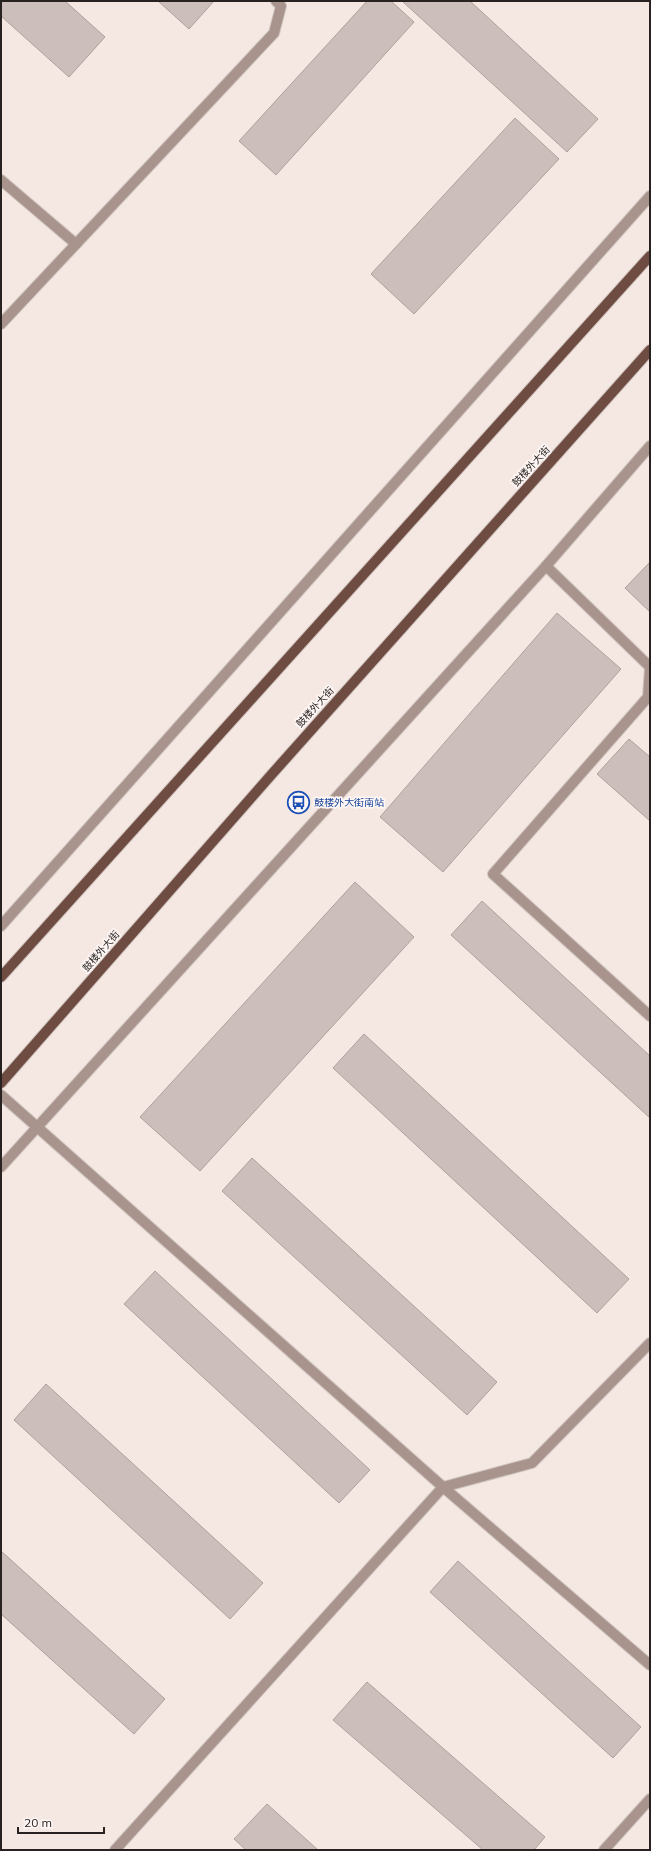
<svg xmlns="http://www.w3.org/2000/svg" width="651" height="1851" viewBox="0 0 651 1851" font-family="Mulish,'Noto Sans SC',sans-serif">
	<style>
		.building { fill: #ccbfbb; stroke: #ada19d }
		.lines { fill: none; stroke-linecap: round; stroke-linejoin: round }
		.minor-casing { stroke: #d0c5c0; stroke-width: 12 }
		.major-casing { stroke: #d0c5c0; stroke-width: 12 }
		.minor { stroke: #a9948d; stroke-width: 10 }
		.major { stroke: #6f4c42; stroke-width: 10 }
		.labels { text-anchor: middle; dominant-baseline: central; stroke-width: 3.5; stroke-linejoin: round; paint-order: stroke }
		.street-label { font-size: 10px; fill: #282321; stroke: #fef6f4 }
		.transit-label { font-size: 10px; fill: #164399; stroke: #fef6f4; text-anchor: start }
	</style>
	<rect width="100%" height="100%" fill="#f5e8e3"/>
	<g class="building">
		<polygon points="1,1 65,1 105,37 69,77 1,16"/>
		<polygon points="158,1 214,1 189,29"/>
		<polygon points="367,1 391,1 414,22 276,175 239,141"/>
		<polygon points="402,1 470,1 598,119 567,152"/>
		<polygon points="515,118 559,159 414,314 371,274"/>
		<polygon points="650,562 650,612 625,588"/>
		<polygon points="557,613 621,669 443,872 380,817"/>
		<polygon points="629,739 650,757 650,821 597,774"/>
		<polygon points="355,882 414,937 200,1171 140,1117"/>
		<polygon points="482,901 650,1056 650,1118 451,935"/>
		<polygon points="364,1034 629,1279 597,1313 333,1068"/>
		<polygon points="252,1158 497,1382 467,1415 222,1191"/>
		<polygon points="155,1271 370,1470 339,1503 124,1304"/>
		<polygon points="46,1384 263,1583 230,1619 14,1420"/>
		<polygon points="1,1551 165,1699 134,1734 1,1614"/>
		<polygon points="458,1561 641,1727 613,1758 430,1592"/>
		<polygon points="367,1682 545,1837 534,1850 483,1850 333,1720"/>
		<polygon points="267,1804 318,1850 246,1850 234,1839"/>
	</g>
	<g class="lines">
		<defs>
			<g id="minor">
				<polyline points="1,180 76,244"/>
				<polyline points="1,324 274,33 281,6 276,1"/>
				<polyline points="546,566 650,667 648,697 493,874 650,1016"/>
				<polyline points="1,926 650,196"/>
				<polyline points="1,1095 443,1487 650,1665"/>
				<polyline points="1,1167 546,566 650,446"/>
				<polyline points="115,1850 443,1487 532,1463 650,1343"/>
				<polyline points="604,1850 650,1799"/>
			</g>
			<g id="major">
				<polyline points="1,977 650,256"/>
				<polyline points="1,1083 272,774 650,350"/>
			</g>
		</defs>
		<use href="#minor" class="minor-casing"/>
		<use href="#major" class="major-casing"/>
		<use href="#minor" class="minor"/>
		<use href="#major" class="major"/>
	</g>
	<defs>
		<symbol id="bus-ring" viewBox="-11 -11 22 22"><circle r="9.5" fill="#fef6f4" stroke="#1a4fb4" stroke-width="1.5"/><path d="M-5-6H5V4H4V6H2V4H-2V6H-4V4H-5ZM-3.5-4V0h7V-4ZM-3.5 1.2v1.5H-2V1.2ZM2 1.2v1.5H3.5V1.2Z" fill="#1a4fb4"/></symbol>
	</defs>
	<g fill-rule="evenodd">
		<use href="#bus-ring" x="286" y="790" width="25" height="25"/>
	</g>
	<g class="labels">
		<g class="street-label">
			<text transform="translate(531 466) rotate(-48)">鼓楼外大街</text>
			<text transform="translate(315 707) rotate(-48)">鼓楼外大街</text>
			<text transform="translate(101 951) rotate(-49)">鼓楼外大街</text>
		</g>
		<g class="transit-label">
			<text x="314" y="802">鼓楼外大街南站</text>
		</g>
	</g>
	<rect width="651" height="1851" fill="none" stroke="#282321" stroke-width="4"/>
	<path d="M18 1827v6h86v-6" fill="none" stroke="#282321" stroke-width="2"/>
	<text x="24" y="1827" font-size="12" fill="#282321" stroke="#fef6f4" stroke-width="3" paint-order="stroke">20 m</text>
</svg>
